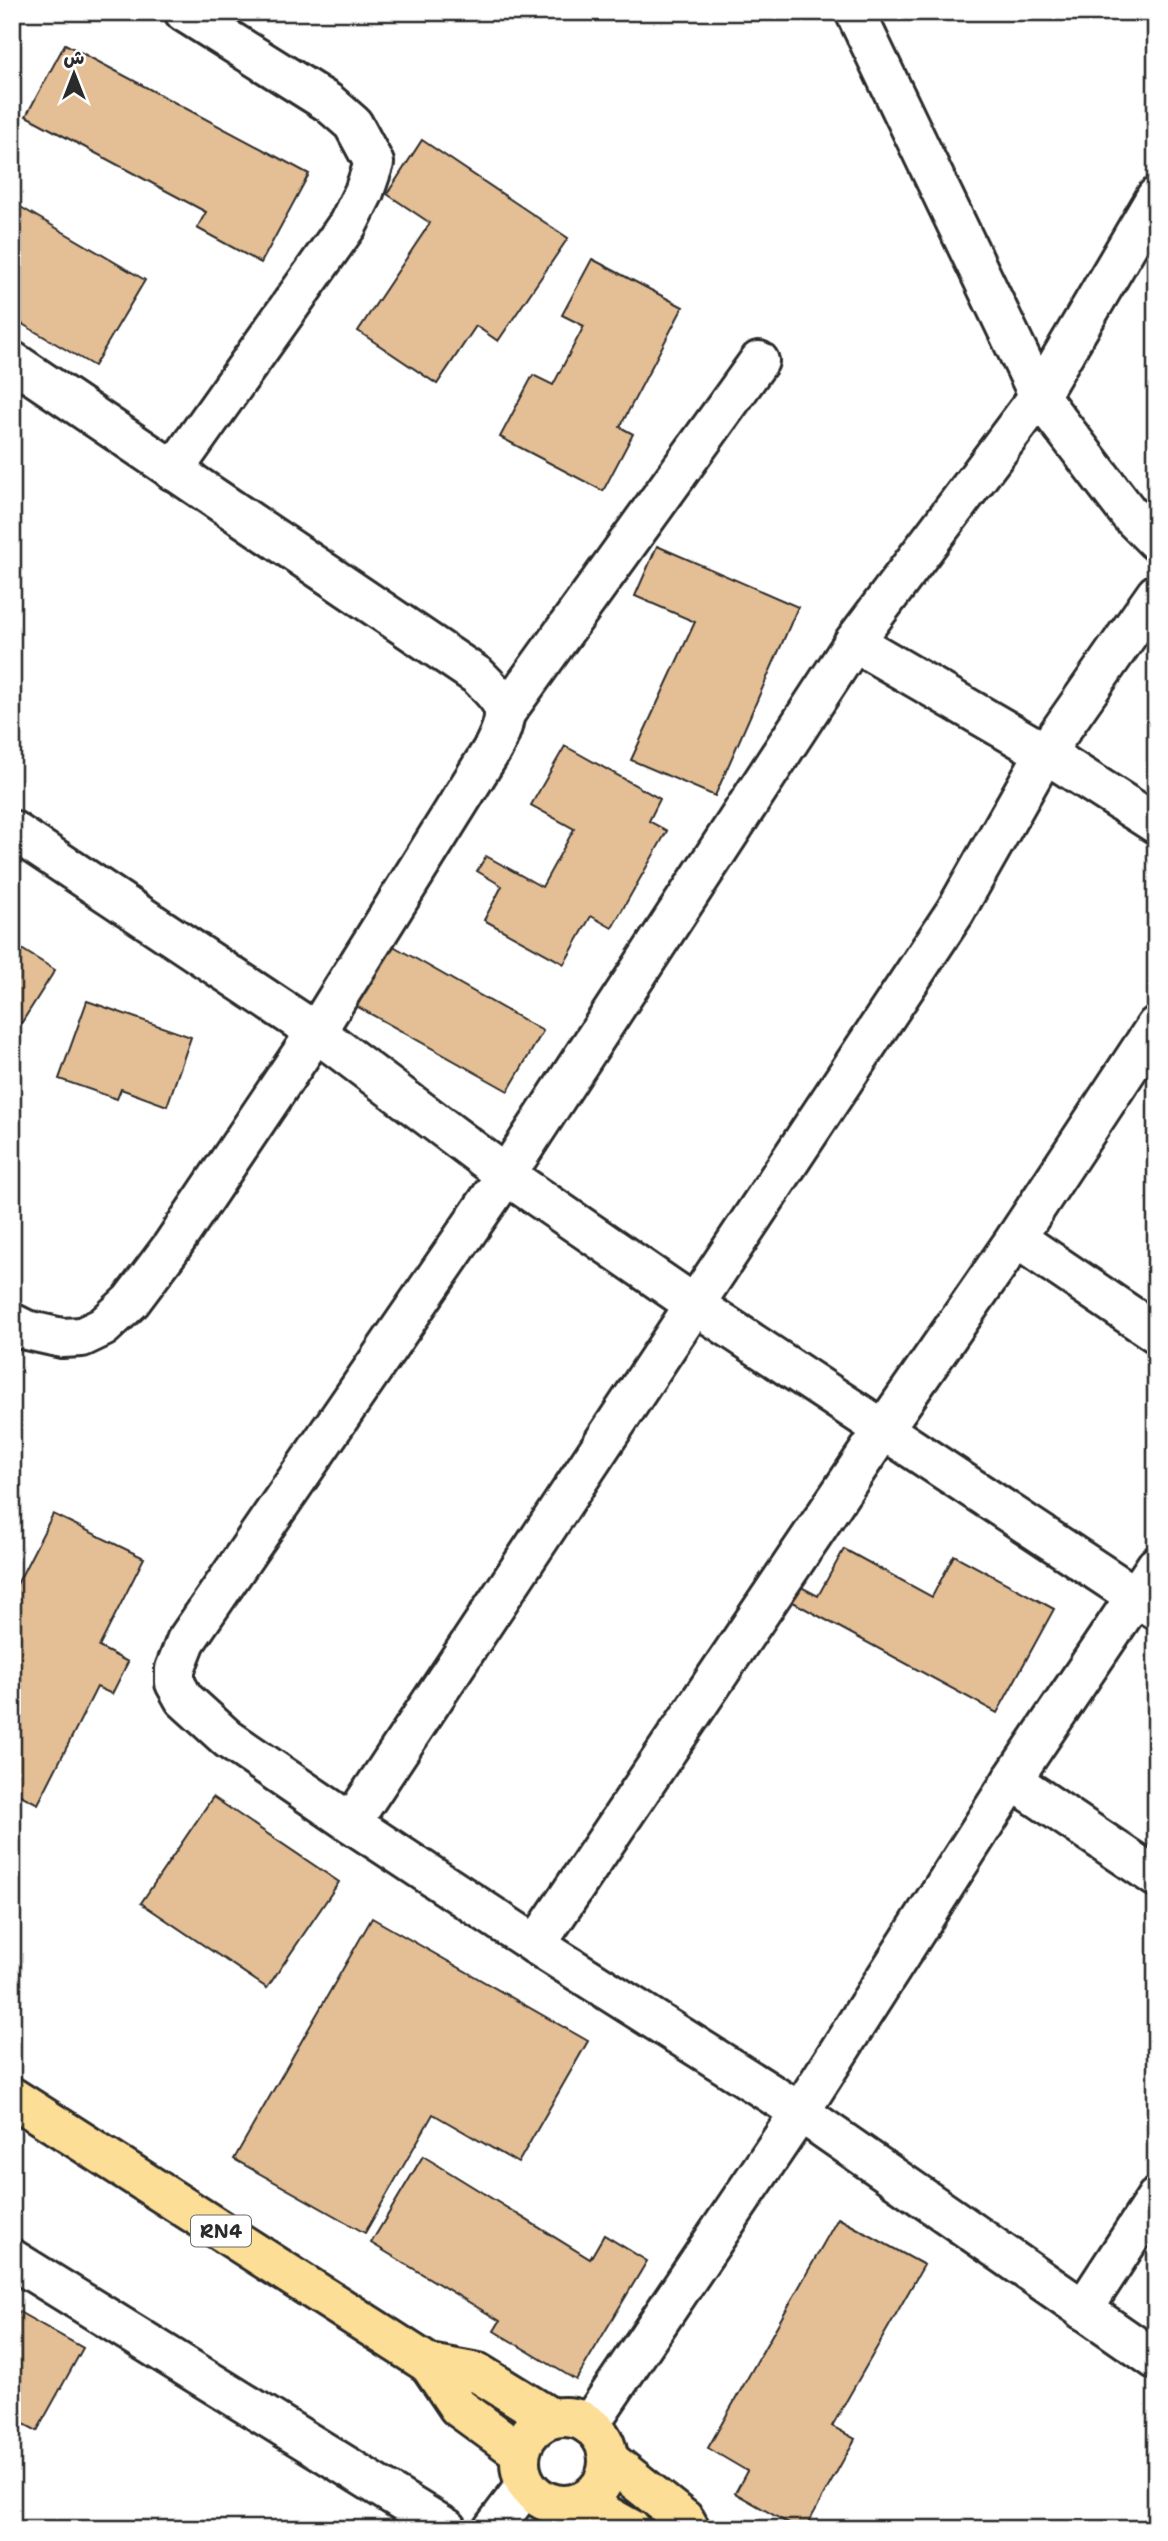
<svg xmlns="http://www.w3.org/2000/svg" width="1168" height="2541" viewBox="0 0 1168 2541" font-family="'Shantell Sans','Playpen Sans Arabic',sans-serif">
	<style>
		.building { fill: #e4bf95; stroke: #2b2b2b; stroke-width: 2 }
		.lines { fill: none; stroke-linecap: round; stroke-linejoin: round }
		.street-casing { stroke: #2b2b2b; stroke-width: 44 }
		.primary-casing { stroke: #2b2b2b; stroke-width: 44 }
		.street { stroke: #fff; stroke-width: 38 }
		.primary { stroke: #fdde96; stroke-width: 38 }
		.labels { text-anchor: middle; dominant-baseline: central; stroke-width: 5; stroke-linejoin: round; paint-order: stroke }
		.shield { fill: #fff; stroke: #6b6b6b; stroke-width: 2 }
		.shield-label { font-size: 19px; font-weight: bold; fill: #2b2b2b }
	</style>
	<rect width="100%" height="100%" fill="#fff"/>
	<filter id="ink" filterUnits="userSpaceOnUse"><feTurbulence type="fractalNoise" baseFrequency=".0143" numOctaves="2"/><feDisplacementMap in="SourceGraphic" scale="14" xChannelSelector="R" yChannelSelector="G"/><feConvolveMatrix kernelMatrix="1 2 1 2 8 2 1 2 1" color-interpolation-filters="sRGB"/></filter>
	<g filter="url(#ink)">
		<g class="building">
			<polygon points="65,44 309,174 261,263 197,228 206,212 26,116"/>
			<polygon points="422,140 568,238 498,341 476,326 437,384 358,331 430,223 387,194"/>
			<polygon points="12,202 145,280 94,366 12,318"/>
			<polygon points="592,259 683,307 620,427 633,434 603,491 500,437 533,375 553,385 584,326 562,315"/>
			<polygon points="657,546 798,607 715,796 631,760 695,622 635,596"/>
			<polygon points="565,746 660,799 649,821 667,831 612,928 591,916 564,964 484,920 502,886 477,871 486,856 542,887 574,829 531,805"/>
			<polygon points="12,943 55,970 12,1038"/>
			<polygon points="388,943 543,1031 508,1091 353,1004"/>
			<polygon points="87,1001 191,1037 167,1106 121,1089 117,1099 59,1079"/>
			<polygon points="53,1514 144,1558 99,1647 128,1662 112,1694 97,1687 38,1804 12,1791 12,1594"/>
			<polygon points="844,1549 932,1597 954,1555 1054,1609 997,1713 780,1595 788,1580 818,1596"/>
			<polygon points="213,1797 339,1882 267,1988 141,1903"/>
			<polygon points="372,1918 588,2041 518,2163 433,2114 365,2233 234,2159"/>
			<polygon points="423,2156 590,2259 604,2235 647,2261 576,2380 494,2331 500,2321 371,2243"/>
			<polygon points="838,2218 924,2265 832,2426 855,2439 805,2529 798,2529 735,2493 747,2471 708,2448"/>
			<polygon points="12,2308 83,2348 37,2431 13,2418 12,2421"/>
		</g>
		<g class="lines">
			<defs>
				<g id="street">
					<polyline points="855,12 1039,396 1130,515 1156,541"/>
					<polyline points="1156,197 1039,396 854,642 506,1175 186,1641 175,1669 175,1683 184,1699 228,1739 351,1823 536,1945 800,2112 1156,2360"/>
					<path d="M12,361l466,315c28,28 34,34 15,72l-177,284 -146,217 -39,52 -28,26 -21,10 -20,1 -36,-8 -14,-7"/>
					<polyline points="173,471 348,224 364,192 374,163 353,124 329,103 184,12"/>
					<polyline points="854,642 1045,753 1156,824"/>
					<polyline points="504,715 759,361"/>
					<polyline points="12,830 316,1032 506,1175 695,1305 1156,1610"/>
					<polyline points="1016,1238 1156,1333"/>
					<polyline points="1012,1780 1156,1877"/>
					<polyline points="351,1823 955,912 1045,753 1156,594"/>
					<polyline points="536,1945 883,1430 1016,1238 1156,1026"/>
					<polyline points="12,2259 448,2529"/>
					<polyline points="1083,2310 1156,2198"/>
					<polyline points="589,2425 800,2112 1012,1780 1156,1566"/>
					<polyline points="493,2529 526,2485"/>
					<polyline points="560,2529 570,2505"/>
				</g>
				<g id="primary">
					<polyline points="12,2097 429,2364 478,2373 551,2418"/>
					<polyline points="429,2364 458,2407 520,2452"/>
					<circle cx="564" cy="2461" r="44"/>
					<polyline points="608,2459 685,2520 690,2529"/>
					<polyline points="583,2502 631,2529"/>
				</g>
			</defs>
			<use href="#street" class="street-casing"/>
			<use href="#primary" class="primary-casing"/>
			<use href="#street" class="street"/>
			<use href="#primary" class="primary"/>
		</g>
	</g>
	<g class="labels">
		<rect class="shield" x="191" y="2215.5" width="60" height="31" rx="5"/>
		<g class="shield-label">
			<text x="221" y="2231">RN4</text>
		</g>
	</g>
	<rect width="1168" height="2541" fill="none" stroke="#fff" stroke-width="42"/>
	<rect x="21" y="21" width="1126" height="2499" fill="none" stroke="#2b2b2b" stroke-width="2.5" filter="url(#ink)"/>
	<g transform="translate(74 74)" stroke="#ffffff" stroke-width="5" paint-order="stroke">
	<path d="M0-5L12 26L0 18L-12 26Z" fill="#2b2b2b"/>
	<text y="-10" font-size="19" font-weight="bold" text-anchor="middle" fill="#2b2b2b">ش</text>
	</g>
</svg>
